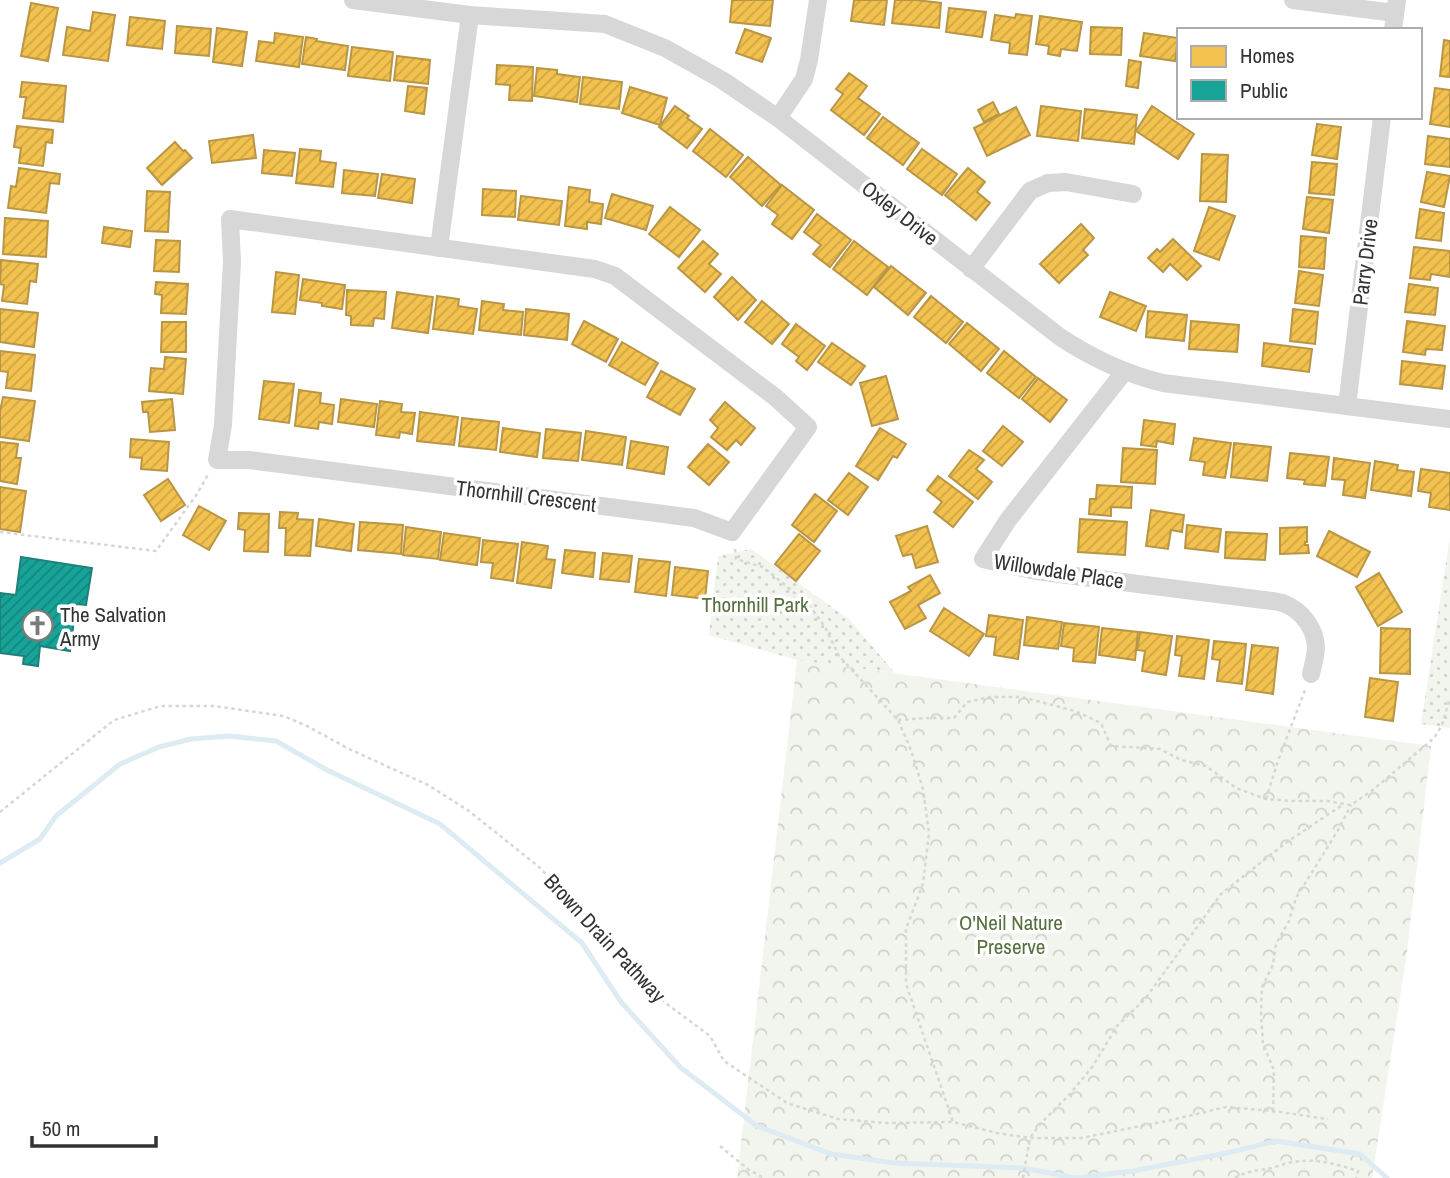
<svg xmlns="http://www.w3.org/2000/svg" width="1450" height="1178" viewBox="0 0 1450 1178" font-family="'Archivo Narrow',sans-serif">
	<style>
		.forest { fill: url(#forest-crowns) }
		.park { fill: url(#park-dots) }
		.homes { fill: url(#homes-hatch); stroke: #b99646; stroke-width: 2 }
		.public { fill: url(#public-hatch); stroke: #1f817a; stroke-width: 2 }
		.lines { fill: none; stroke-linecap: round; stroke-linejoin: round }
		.stream { stroke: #ddebf3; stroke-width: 5 }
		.path { stroke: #d6d6d6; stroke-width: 2.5; stroke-dasharray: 3.5 3.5; stroke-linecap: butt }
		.street { stroke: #d7d7d7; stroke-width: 18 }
		.labels { text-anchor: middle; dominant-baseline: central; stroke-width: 7; stroke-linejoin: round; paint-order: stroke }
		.street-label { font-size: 21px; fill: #333; stroke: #fff }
		.park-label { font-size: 21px; fill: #56703f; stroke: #fff }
		.poi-label { font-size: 21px; fill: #333; stroke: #fff; text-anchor: start }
	</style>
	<defs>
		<pattern id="forest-crowns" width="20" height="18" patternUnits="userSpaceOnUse" patternTransform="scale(1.75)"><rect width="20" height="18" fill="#f1f5ed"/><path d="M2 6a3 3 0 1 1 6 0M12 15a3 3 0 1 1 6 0" fill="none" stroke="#cfd2cc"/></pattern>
		<pattern id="park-dots" width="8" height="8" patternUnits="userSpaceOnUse" patternTransform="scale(1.75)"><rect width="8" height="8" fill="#f1f5ed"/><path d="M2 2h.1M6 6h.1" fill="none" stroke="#cfd2cc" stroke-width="1.8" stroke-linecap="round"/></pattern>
		<pattern id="homes-hatch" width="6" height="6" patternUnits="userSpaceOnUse" patternTransform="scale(1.75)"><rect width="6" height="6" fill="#f2c14e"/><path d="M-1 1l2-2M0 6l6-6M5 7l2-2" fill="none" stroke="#d0a645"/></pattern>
		<pattern id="public-hatch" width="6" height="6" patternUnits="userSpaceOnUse" patternTransform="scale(1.75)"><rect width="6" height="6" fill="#17a398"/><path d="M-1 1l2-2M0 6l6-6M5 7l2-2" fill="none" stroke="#15857d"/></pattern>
	</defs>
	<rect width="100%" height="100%" fill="#fff"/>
	<polygon class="forest" points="797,660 1431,746 1407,952 1372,1178 737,1178"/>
	<g class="park">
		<polygon points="1450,537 1450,728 1421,724"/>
		<polygon points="751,549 850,620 895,673 797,660 709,635 718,556"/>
	</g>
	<g class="homes">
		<polygon points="732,0 773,0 770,26 730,22"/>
		<polygon points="854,0 887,0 884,25 851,21"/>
		<polygon points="895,0 916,0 941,3 939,28 892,23"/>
		<polygon points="31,3 58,8 48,61 21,56"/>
		<polygon points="949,8 986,12 982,37 946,32"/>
		<polygon points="93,12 115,15 108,61 63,55 67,27 90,31"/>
		<polygon points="1016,14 1032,16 1027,55 1009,53 1010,43 991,40 995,15 1015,18"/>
		<polygon points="1040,16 1082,22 1077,51 1061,49 1060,56 1048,54 1049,46 1036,44"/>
		<polygon points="130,17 165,21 162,49 127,45"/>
		<polygon points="177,26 211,29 209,56 175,53"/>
		<polygon points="1091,27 1122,28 1121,55 1090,54"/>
		<polygon points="217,28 247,32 242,66 213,62"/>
		<polygon points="745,29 771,38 762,62 736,53"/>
		<polygon points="275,33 303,37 299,67 256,61 259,41 274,43"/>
		<polygon points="1144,33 1178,38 1175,61 1140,56"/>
		<polygon points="306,37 317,39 316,41 348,46 345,70 302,64"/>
		<polygon points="1444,40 1450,41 1450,77 1440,76"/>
		<polygon points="352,47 393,52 390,81 348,76"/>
		<polygon points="397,56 430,60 428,84 394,80"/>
		<polygon points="1129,60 1141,62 1138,88 1126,86"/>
		<polygon points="497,65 533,67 532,101 509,100 510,85 496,84"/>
		<polygon points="537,68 557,70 557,74 580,77 577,102 534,96"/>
		<polygon points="849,73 867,86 858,98 880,114 864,135 831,110 843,94 836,89"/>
		<polygon points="583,77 622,82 619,109 580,104"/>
		<polygon points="22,82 66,86 63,122 23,118 26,97 20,97"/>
		<polygon points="408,86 427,88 424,114 405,111"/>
		<polygon points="630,87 667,98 660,125 622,113"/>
		<polygon points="1435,88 1450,90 1450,127 1430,124"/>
		<polygon points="993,102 999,114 984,122 978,110"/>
		<polygon points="675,106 689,116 687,118 702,129 687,148 659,127"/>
		<polygon points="1041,106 1081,111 1078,141 1037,136"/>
		<polygon points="1152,106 1194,134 1178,159 1136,131"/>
		<polygon points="1016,107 1030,135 987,156 974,128"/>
		<polygon points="1085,109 1137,115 1134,144 1082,138"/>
		<polygon points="883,117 919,143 903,165 867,138"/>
		<polygon points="1317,124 1341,127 1337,159 1312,155"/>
		<polygon points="17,126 53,130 52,143 46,142 43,166 19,163 21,148 14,147"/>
		<polygon points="710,129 743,155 726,177 693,151"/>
		<polygon points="253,135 256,158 212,163 209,141"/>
		<polygon points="1428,136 1450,139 1450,167 1425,164"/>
		<polygon points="175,142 183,151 185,150 192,158 162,185 147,168"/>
		<polygon points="300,149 321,151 320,161 336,163 333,187 296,183"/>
		<polygon points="922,149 957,174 942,195 907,169"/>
		<polygon points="264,150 295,153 292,176 262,173"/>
		<polygon points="1202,154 1228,155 1226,202 1200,201"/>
		<polygon points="748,157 781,185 762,206 730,177"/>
		<polygon points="1312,162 1337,164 1334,195 1309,193"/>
		<polygon points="19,168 60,174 59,184 50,183 46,213 8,208 11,186 16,187"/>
		<polygon points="968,168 985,182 977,192 990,203 976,220 945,195"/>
		<polygon points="344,170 378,174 375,196 342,193"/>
		<polygon points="1427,172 1450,176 1444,207 1421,202"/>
		<polygon points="382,174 415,179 412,203 378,198"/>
		<polygon points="782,185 814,210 792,239 772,224 778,215 766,206"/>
		<polygon points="569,187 590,190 589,202 603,204 601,224 587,222 587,229 565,226"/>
		<polygon points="483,189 516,191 515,217 482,215"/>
		<polygon points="147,191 170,192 168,232 145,231"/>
		<polygon points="612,194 653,206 646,230 605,218"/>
		<polygon points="521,196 562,201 559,225 518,220"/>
		<polygon points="1307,197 1333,200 1329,233 1303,229"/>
		<polygon points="670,207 700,230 679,257 649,234"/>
		<polygon points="1209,207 1235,216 1219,260 1194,251"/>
		<polygon points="1420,209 1444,213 1441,241 1416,238"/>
		<polygon points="817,214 851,240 830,267 813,254 821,245 804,232"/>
		<polygon points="5,218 48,221 46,257 3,254"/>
		<polygon points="1081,224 1094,238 1083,250 1088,255 1059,283 1040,264"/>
		<polygon points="104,227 132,231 130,247 102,243"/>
		<polygon points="1301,236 1326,238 1324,269 1299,267"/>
		<polygon points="1173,239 1201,266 1187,280 1170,264 1163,272 1148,258 1157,249 1160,252"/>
		<polygon points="156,240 180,241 179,272 154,271"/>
		<polygon points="703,241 718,254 709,264 721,274 705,292 678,268"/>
		<polygon points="854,241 888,267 867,295 833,269"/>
		<polygon points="1414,247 1450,251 1450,277 1431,274 1430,280 1410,278"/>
		<polygon points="1,260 38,264 36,282 30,281 27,304 2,301 4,285 0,284"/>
		<polygon points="891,266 926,293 908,315 874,287"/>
		<polygon points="1299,271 1323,275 1319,306 1295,303"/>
		<polygon points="276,272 299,275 295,314 272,312"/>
		<polygon points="732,277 756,300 738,320 714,297"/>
		<polygon points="303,279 345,285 342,309 322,306 322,303 300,300"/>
		<polygon points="156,282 188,284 186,314 161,313 162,295 155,294"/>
		<polygon points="1409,284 1438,288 1435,315 1405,312"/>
		<polygon points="347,290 386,292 384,319 374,318 373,326 351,325 351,316 346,315"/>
		<polygon points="397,292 433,297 428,333 392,328"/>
		<polygon points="1110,292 1146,306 1136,331 1100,317"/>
		<polygon points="437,296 459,299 458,306 477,309 473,334 433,329"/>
		<polygon points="931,296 963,322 946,343 914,317"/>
		<polygon points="482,301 504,304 503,310 523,312 521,335 479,330"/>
		<polygon points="762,301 789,324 772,344 745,322"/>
		<polygon points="0,309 38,313 34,347 0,342"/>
		<polygon points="526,309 569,314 567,340 524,335"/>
		<polygon points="1293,309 1318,312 1315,344 1290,341"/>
		<polygon points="1148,311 1187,315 1184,341 1146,337"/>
		<polygon points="584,321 618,339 606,362 572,344"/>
		<polygon points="1191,321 1239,325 1237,352 1189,349"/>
		<polygon points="1407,321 1445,326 1442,350 1426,349 1425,355 1403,352"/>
		<polygon points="162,322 186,322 186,352 161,352"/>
		<polygon points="967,323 999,349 981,371 949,344"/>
		<polygon points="796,324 825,346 807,370 796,361 799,357 782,344"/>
		<polygon points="622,342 658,363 645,385 609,365"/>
		<polygon points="832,343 865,366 851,385 818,362"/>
		<polygon points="1264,343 1312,349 1309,372 1262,366"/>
		<polygon points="0,351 35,355 31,391 6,388 8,372 0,371"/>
		<polygon points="1004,351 1036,377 1019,398 987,373"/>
		<polygon points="165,357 186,359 183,394 149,391 151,368 164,369"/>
		<polygon points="1402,361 1445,366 1442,389 1400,384"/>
		<polygon points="661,371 695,389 680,415 647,397"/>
		<polygon points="886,376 898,419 872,426 860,383"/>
		<polygon points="1038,378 1067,400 1050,422 1022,399"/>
		<polygon points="264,381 294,384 289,423 259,419"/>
		<polygon points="299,390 321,393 320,403 334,405 332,424 319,422 318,429 295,426"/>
		<polygon points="3,397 35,401 29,441 0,437 0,411"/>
		<polygon points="172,399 175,430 150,432 148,412 143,412 142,402"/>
		<polygon points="341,399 377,404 374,427 338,422"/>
		<polygon points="380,401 402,404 401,412 415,413 412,434 400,432 399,438 376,435"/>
		<polygon points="725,402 755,428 741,445 736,440 727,450 711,437 718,428 710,420"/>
		<polygon points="420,412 458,417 454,445 417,441"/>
		<polygon points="462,418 499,422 496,450 459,446"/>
		<polygon points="1144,420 1175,424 1173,444 1157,441 1156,447 1141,445"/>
		<polygon points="1003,426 1023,442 1002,466 983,451"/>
		<polygon points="503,428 540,433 537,457 500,452"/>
		<polygon points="880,428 906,444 897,458 893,456 878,480 856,466"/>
		<polygon points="546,429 581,433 578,461 543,458"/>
		<polygon points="586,431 626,437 622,465 582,460"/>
		<polygon points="1194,438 1231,443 1225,478 1203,475 1205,462 1190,460"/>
		<polygon points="131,439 169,442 167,471 141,469 142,458 130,457"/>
		<polygon points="631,441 668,447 664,474 627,468"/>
		<polygon points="0,442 18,444 16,458 21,458 17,484 0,481"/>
		<polygon points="1234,443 1271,447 1267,481 1231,477"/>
		<polygon points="708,444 729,462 709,485 688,467"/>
		<polygon points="1123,448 1157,450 1155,484 1121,482"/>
		<polygon points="969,450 984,460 976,469 992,482 978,499 949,476"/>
		<polygon points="1290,453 1329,457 1325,486 1304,484 1305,480 1287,478"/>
		<polygon points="1334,458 1370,463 1365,498 1343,495 1345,480 1332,479"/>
		<polygon points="1375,461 1398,465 1397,470 1414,472 1411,496 1371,490"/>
		<polygon points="1421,469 1450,473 1450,510 1429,507 1431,493 1418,491"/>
		<polygon points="849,473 868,487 848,515 828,500"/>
		<polygon points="938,476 973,502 953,527 934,512 942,502 927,490"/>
		<polygon points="168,479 185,505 161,521 144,495"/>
		<polygon points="1097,485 1132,487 1131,508 1111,507 1111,516 1089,514 1090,499 1096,499"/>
		<polygon points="0,487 26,491 20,532 0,529"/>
		<polygon points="815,494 837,511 814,542 792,525"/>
		<polygon points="199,506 226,521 209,550 183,535"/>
		<polygon points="1151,510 1184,515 1182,532 1171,530 1168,549 1146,546"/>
		<polygon points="280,512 298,513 297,519 313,520 310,556 285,555 286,528 279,528"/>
		<polygon points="239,513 269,514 268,552 244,551 245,530 238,529"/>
		<polygon points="319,519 354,524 351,551 316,546"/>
		<polygon points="1080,519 1127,522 1125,555 1078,552"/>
		<polygon points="360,522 403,525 401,554 358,550"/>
		<polygon points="1187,525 1221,529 1218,552 1185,548"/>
		<polygon points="927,526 938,562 916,568 912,554 903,556 896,536"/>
		<polygon points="406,527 441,532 438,559 403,555"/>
		<polygon points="1307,527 1307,542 1305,542 1305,545 1308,545 1309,553 1280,554 1280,528"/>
		<polygon points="1329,531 1370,552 1357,577 1317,556"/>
		<polygon points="1226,532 1267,534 1265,560 1225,558"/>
		<polygon points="444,533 480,538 477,565 440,560"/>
		<polygon points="799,534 820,551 796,581 775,564"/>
		<polygon points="483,540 518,544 513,581 491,578 493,563 481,562"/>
		<polygon points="522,542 548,546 546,559 555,560 551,588 517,583"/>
		<polygon points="565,550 595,553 593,577 562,573"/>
		<polygon points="603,553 632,556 629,582 600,579"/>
		<polygon points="639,559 670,562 666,596 635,592"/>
		<polygon points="675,567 708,571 705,599 672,595"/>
		<polygon points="1379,573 1402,612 1378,626 1356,587"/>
		<polygon points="930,575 940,593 918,605 926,618 905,629 890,602 911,591 908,587"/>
		<polygon points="944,608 984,634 969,656 930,631"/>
		<polygon points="989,615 1023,620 1018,659 994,655 996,637 986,636"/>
		<polygon points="1027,617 1062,622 1058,649 1024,645"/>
		<polygon points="1064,623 1099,627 1095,663 1073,661 1074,648 1061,646"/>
		<polygon points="1102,628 1138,632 1135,660 1099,655"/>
		<polygon points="1381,628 1410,629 1410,674 1380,673"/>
		<polygon points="1140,632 1172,636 1166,675 1142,671 1145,651 1137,650"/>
		<polygon points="1177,636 1209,640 1204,679 1179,676 1182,656 1175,655"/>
		<polygon points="1214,641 1246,644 1242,684 1217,681 1220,660 1212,659"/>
		<polygon points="1252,645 1278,648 1273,694 1246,690"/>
		<polygon points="1370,678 1398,682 1393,721 1365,717"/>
	</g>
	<polygon class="public" points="21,557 92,568 86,605 76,604 70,651 40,646 38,666 23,664 24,656 0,653 0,593 16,595"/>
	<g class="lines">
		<polyline class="stream" points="0,863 40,839 56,816 120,764 159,747 191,739 229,736 276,741 327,770 440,824 582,943 621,1002 680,1067 757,1126 831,1154 894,1163 1022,1168 1076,1178 1133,1171 1227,1153 1276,1141 1360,1154 1387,1178"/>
		<g class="path">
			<polyline points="0,532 156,551 197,494 209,473"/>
			<polyline points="735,549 736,559 763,567 808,604 825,627 839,656 898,720 911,750 923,789 929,833 923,884 906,929 906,984 953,1122"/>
			<polyline points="898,720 925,718 954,718 967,702 990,697 1022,697 1075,711 1101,723 1111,746 1160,749 1181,760 1206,766 1236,788 1266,799 1293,801 1327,801 1351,805 1374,789 1434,738 1442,725 1450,698"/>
			<polyline points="1266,799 1279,758 1305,690"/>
			<polyline points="0,812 114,720 161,706 214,706 284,716 309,727 347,748 428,785 469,811 539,867 595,926 648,990 710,1036 724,1061 787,1103 838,1119 886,1123 953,1122 997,1133 1030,1138 1081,1138 1171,1120 1226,1107 1273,1111 1328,1119"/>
			<polyline points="1273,1111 1274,1070 1263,1044 1261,1014 1262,987 1273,965 1276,944 1289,921 1296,898 1337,832 1351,805"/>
			<polyline points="720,1146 749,1170 764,1178"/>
			<polyline points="1023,1178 1030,1138 1040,1124 1069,1095 1093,1066 1117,1026 1145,999 1221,894 1287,842 1344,804"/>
			<path d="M1235,1178c14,-8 22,-7 37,-10 7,-2 14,-5 21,-6 23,-4 43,2 65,9l-2,7"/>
		</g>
		<g class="street">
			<path d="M353,0l117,15 135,9 60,24 57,32 56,38 282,219c32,21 65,37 103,46l287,36"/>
			<polyline points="1293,0 1395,13"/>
			<polyline points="1393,30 1397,0"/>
			<polyline points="778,118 804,79 809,60 818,0"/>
			<polygon points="230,219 573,266 595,269 615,276 775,397 808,427 732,532 694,518 249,460 217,460 223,425 232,262"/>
			<polyline points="439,248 470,15"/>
			<polyline points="971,269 1030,191 1048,183 1066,182 1133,194"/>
			<path d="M1124,372l-116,148 -25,39 53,12 228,29c6,1 15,1 21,4 17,7 30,24 31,43 0,8 -3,18 -5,27"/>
			<polyline points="1347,406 1382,117"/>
		</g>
	</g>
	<defs>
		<symbol id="church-ring" viewBox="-11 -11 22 22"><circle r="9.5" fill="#fff" stroke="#7a7a7a" stroke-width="1.5"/><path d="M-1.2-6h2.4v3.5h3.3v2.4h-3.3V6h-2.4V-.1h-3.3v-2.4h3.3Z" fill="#7a7a7a"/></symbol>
	</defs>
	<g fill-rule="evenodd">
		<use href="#church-ring" x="20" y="608" width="35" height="35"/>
	</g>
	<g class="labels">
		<g class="street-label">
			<text transform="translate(900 213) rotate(38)">Oxley Drive</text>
			<text transform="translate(1365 262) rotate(-83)">Parry Drive</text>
			<text transform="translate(526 496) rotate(7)">Thornhill Crescent</text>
			<text transform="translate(1059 571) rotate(9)">Willowdale Place</text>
			<text transform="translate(605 938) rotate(47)">Brown Drain Pathway</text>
		</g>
		<g class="park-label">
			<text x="755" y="604">Thornhill Park</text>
			<text x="1011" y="922">O'Neil Nature<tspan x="1011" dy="24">Preserve</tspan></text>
		</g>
		<g class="poi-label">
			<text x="60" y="614">The Salvation<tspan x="60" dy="24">Army</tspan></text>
		</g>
	</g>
	<rect x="1177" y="28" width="245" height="91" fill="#ffffff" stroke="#adadad" stroke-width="2"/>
	<rect x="1191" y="46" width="35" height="21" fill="#f2c14e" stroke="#adadad" stroke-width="2"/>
	<text x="1240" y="63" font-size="21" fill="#333333">Homes</text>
	<rect x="1191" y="80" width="35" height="21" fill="#17a398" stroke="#adadad" stroke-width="2"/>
	<text x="1240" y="98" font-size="21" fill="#333333">Public</text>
	<path d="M32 1136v10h124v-10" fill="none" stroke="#333333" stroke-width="3.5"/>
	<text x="42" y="1136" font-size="21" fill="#333333" stroke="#ffffff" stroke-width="5" paint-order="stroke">50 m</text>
</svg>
